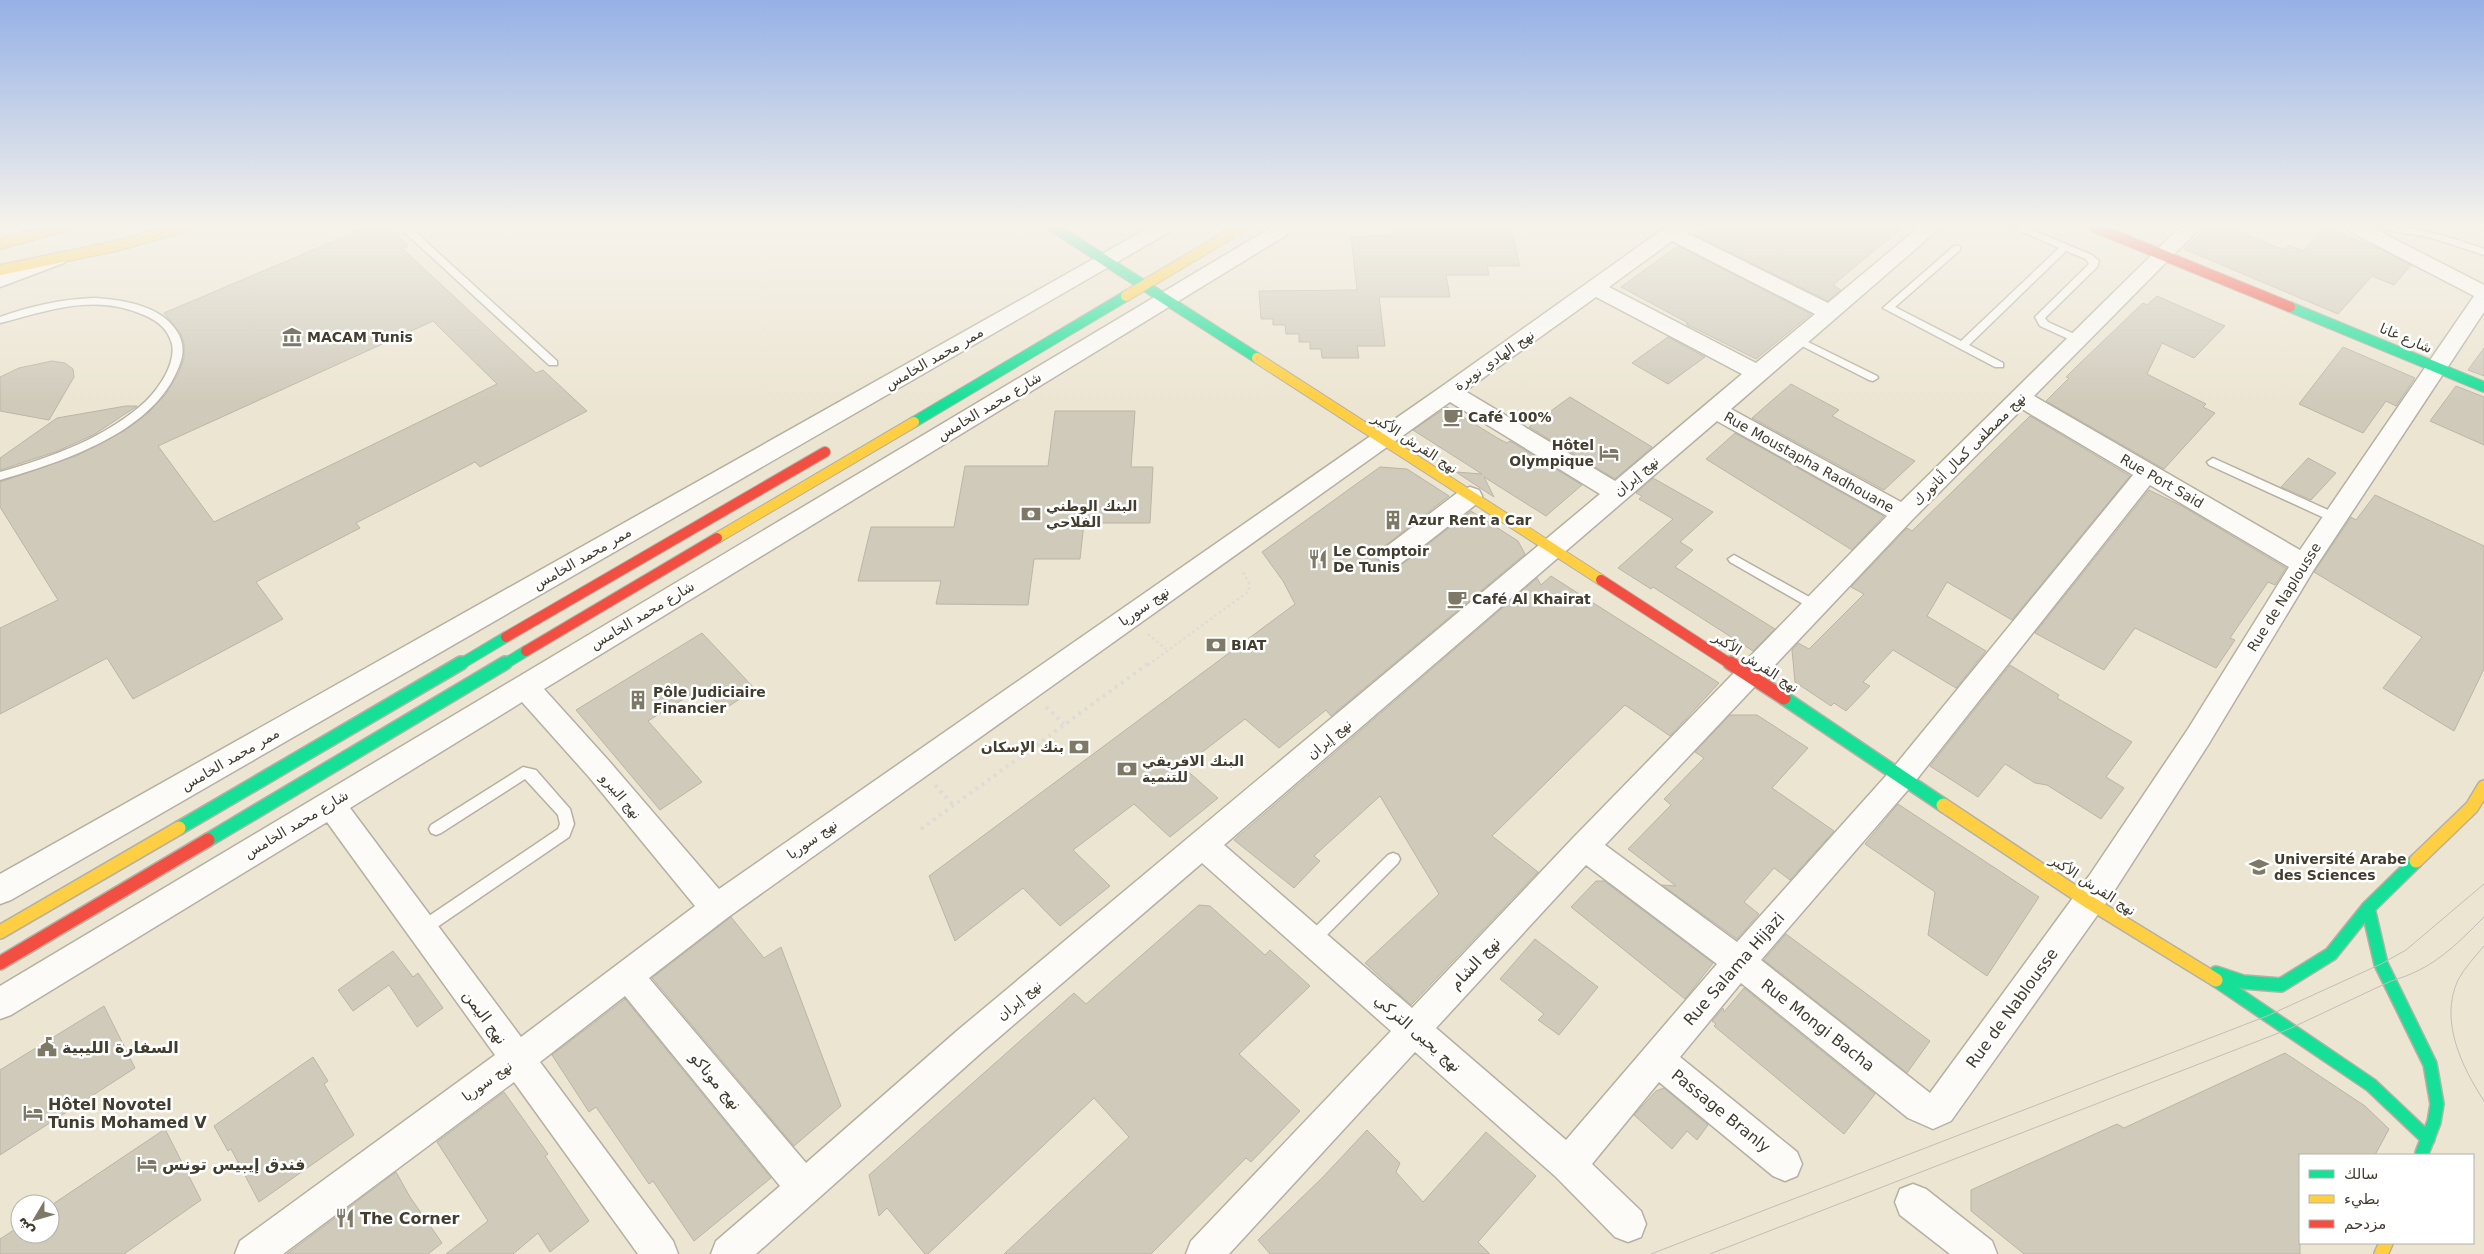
<svg xmlns="http://www.w3.org/2000/svg" width="2484" height="1254" viewBox="0 0 2484 1254" font-family="'DejaVu Sans',Cairo,sans-serif">
	<style>
		.building { fill: #cfcaba; stroke: #bab5a6; fill-rule: evenodd }
		.lines { fill: none; stroke-linecap: round; stroke-linejoin: round }
		.lane-casing { stroke: #b6b0a2; stroke-width: 3 }
		.street-casing { stroke: #b6b0a2; stroke-width: 3 }
		.fast-far1-casing { stroke: #b6b0a2; stroke-width: 12 }
		.fast-casing { stroke: #b6b0a2; stroke-width: 16 }
		.slow-far1-casing { stroke: #b6b0a2; stroke-width: 12 }
		.slow-casing { stroke: #b6b0a2; stroke-width: 16 }
		.jam-far1-casing { stroke: #b6b0a2; stroke-width: 12 }
		.jam-casing { stroke: #b6b0a2; stroke-width: 16 }
		.path-far1 { stroke: #dedcd5; stroke-width: 2.5; stroke-dasharray: 2.5 3; stroke-linecap: butt }
		.path { stroke: #dedcd5; stroke-width: 4; stroke-dasharray: 3 4.5; stroke-linecap: butt }
		.lane { fill: #fcfbf8; fill-rule: evenodd }
		.street { fill: #fcfbf8; fill-rule: evenodd }
		.fast-far1 { stroke: #16e098; stroke-width: 10 }
		.fast { stroke: #16e098; stroke-width: 13 }
		.slow-far1 { stroke: #ffcf43; stroke-width: 10 }
		.slow { stroke: #ffcf43; stroke-width: 13 }
		.jam-far1 { stroke: #f24e42; stroke-width: 10 }
		.jam { stroke: #f24e42; stroke-width: 13 }
		.tram { stroke: #c0beb9; stroke-width: 1 }
		.labels { text-anchor: middle; dominant-baseline: central; stroke-width: 5; stroke-linejoin: round; paint-order: stroke }
		.poi-label { font-size: 14px; font-weight: bold; fill: #423d2e; stroke: #fff; text-anchor: start }
		.street-label { font-size: 14px; fill: #423d2e; stroke: #fff }
		.near-street-label { font-size: 16px; fill: #423d2e; stroke: #fff }
		.near-poi-label { font-size: 16px; font-weight: bold; fill: #423d2e; stroke: #fff; text-anchor: start }
	</style>
	<rect width="100%" height="100%" fill="#ece5d2"/>
	<g class="building">
		<path d="M367,227h21l20,19 -6,2 134,125 7,-3 44,41 -107,56 -5,-5 -119,61 4,5 -104,54 27,37 -150,80 -26,-41 -107,56v-86l58,-28 -58,-93v-25l76,-26 50,-26 22,-17 18,-19 13,-22 5,-14v-14l-3,-10 -17,-21zM433,321l64,63 -283,138 -56,-76z"/>
		<polygon points="1391,227 1511,227 1520,266 1487,266 1489,275 1446,275 1450,297 1379,297 1385,346 1357,346 1359,358 1322,358 1321,349 1310,349 1310,342 1299,342 1299,334 1286,334 1285,325 1273,325 1273,319 1261,319 1259,291 1357,290 1351,236 1392,235"/>
		<polygon points="1705,227 1903,227 1833,285 1841,290 1828,301 1695,235"/>
		<polygon points="2207,227 2228,227 2284,250 2289,245 2303,251 2325,227 2382,250 2411,265 2394,285 2372,276 2338,314 2184,249"/>
		<polygon points="1678,246 1811,314 1756,359 1686,324 1688,323 1621,287"/>
		<polygon points="2157,296 2225,326 2194,358 2162,343 2147,374 2206,404 2203,407 2215,413 2164,469 2046,401 2069,378 2066,377 2076,367 2143,303 2147,305"/>
		<polygon points="1668,337 1705,357 1668,384 1632,363"/>
		<polygon points="2343,347 2415,378 2396,406 2386,401 2363,433 2299,404"/>
		<polygon points="2484,348 2484,376 2468,370"/>
		<polygon points="52,361 65,363 73,369 74,377 49,420 0,411 0,377 19,368"/>
		<polygon points="1791,384 1839,410 1832,416 1915,461 1884,490 1752,418"/>
		<polygon points="2456,386 2484,397 2484,445 2430,421"/>
		<polygon points="1570,397 1652,447 1615,479 1529,427"/>
		<polygon points="126,406 137,406 95,434 58,451 0,470 0,458 57,418"/>
		<polygon points="1447,407 1499,439 1507,443 1510,441 1582,485 1546,516 1484,477 1494,497 1456,472 1482,474 1413,430"/>
		<polygon points="1055,411 1135,411 1131,467 1153,467 1150,523 1084,523 1080,559 1034,559 1028,605 936,604 941,581 858,581 871,527 954,527 965,466 1048,466"/>
		<polygon points="2030,416 2130,476 2012,620 1947,582 1927,616 1986,651 1956,688 1893,650 1863,682 1870,686 1846,711 1834,703 1831,706 1795,682 1792,650 1798,643 1809,649 1864,594 1851,587 1907,528 1912,531"/>
		<polygon points="1735,433 1884,516 1852,550 1706,459"/>
		<polygon points="2308,458 2336,473 2311,500 2281,487"/>
		<polygon points="1380,467 1407,469 1449,496 1381,549 1376,558 1382,566 1391,568 1401,565 1471,511 1518,541 1525,554 1331,716 1326,710 1279,748 1245,719 1183,767 1218,798 1170,837 1134,804 1073,850 1110,886 1060,926 1023,888 955,941 929,876 1295,604 1283,581 1262,552"/>
		<polygon points="1653,478 1713,512 1680,542 1693,550 1675,567 1775,629 1753,651 1653,587 1651,589 1618,568 1673,519 1639,499 1642,496 1636,493"/>
		<polygon points="2149,490 2182,506 2286,568 2275,585 2268,582 2230,638 2235,640 2216,668 2135,628 2104,670 2035,633"/>
		<polygon points="2375,495 2484,546 2484,669 2454,731 2383,688 2422,637 2314,572 2351,517 2356,520"/>
		<polygon points="1551,576 1719,683 1670,736 1625,705 1492,836 1538,872 1411,1005 1365,963 1439,894 1380,796 1314,856 1320,861 1294,888 1234,840 1537,578 1541,585"/>
		<polygon points="702,633 755,689 723,710 703,687 648,721 702,782 660,810 576,710"/>
		<polygon points="2010,665 2059,695 2057,698 2132,742 2106,777 2124,788 2101,819 2047,785 2035,783 2005,764 1978,797 1930,766"/>
		<polygon points="1730,715 1757,715 1808,748 1772,788 1834,831 1790,880 1774,868 1744,902 1759,914 1737,939 1662,885 1676,886 1628,849 1671,805 1664,799 1704,758 1695,752"/>
		<polygon points="1898,804 2039,897 1987,976 1928,935 1935,892 1865,844"/>
		<polygon points="1596,881 1604,881 1713,963 1685,999 1571,907"/>
		<polygon points="1199,905 1210,906 1265,955 1270,950 1310,986 1239,1054 1300,1111 1251,1162 1246,1158 1151,1254 1004,1254 1129,1137 1094,1098 928,1254 925,1254 887,1208 879,1216 869,1175 1074,993 1086,1004"/>
		<polygon points="731,917 764,958 781,947 841,1106 794,1146 652,978"/>
		<polygon points="1786,934 1930,1041 1907,1073 1764,960"/>
		<polygon points="1535,939 1598,987 1559,1035 1538,1020 1544,1014 1500,979"/>
		<polygon points="393,951 413,977 418,973 443,1008 417,1027 389,985 353,1011 338,990"/>
		<polygon points="1744,988 1875,1094 1844,1134 1714,1026 1716,1024 1712,1021 1723,1008 1724,1012"/>
		<polygon points="625,999 771,1178 694,1241 653,1181 649,1184 596,1107 589,1112 552,1055"/>
		<polygon points="104,1006 135,1068 0,1155 0,1070"/>
		<polygon points="2285,1053 2365,1106 2389,1129 2375,1155 2300,1155 2300,1254 2024,1254 1971,1211 1971,1190 2117,1124 2124,1128"/>
		<polygon points="313,1057 328,1081 324,1084 354,1135 259,1202 231,1149 228,1151 214,1126"/>
		<polygon points="1664,1088 1708,1125 1697,1140 1687,1131 1672,1149 1634,1115 1656,1091"/>
		<polygon points="504,1092 548,1154 545,1156 589,1221 550,1252 538,1233 513,1254 446,1254 488,1221 437,1142"/>
		<polygon points="165,1129 201,1200 124,1254 0,1254 0,1239 20,1226 20,1234 50,1234 50,1206"/>
		<polygon points="1367,1130 1400,1163 1396,1172 1423,1202 1486,1132 1536,1176 1478,1242 1490,1254 1270,1254 1258,1240 1323,1177"/>
		<polygon points="396,1172 410,1197 442,1243 428,1254 287,1254"/>
	</g>
	<g class="lines">
		<defs>
			<g id="lane">
				<polygon points="399,227 410,227 557,361 557,365 549,365"/>
				<polygon points="2012,227 2025,227 2092,255 2099,261 2097,267 2045,318 2048,322 2083,338 2083,342 2075,342 2040,326 2035,317 2089,264 2086,259 2066,251 1969,345 2003,363 2003,367 1995,367 1883,308 1954,246 1960,246 1960,250 1895,307 1961,341 2059,248"/>
				<path d="M2383,227c36,0 67,10 101,22v6l-55,-18 -41,-7z"/>
				<path d="M95,298c30,2 69,8 84,37 6,13 4,23 -2,36 -27,63 -116,91 -177,109v-8c52,-15 106,-34 146,-71 13,-13 30,-37 26,-57 -4,-15 -14,-23 -28,-29 -49,-22 -95,-5 -144,8v-6c31,-11 62,-18 95,-19z"/>
				<polygon points="1798,337 1877,376 1878,378 1873,381 1869,380 1794,342 1793,340"/>
				<polygon points="2213,458 2339,515 2341,518 2335,522 2331,521 2209,465 2207,462"/>
				<polygon points="1734,555 1820,603 1822,606 1820,609 1812,609 1730,562 1728,559"/>
				<polygon points="523,767 536,770 570,809 574,824 569,837 427,934 422,936 417,934 415,929 417,924 558,829 560,824 558,815 525,779 441,833 436,835 431,833 429,829 431,825"/>
				<polygon points="1393,853 1398,855 1400,859 1398,863 1317,945 1312,947 1307,945 1305,940 1307,935 1388,855"/>
			</g>
			<g id="street">
				<polygon points="1150,227 1174,227 1171,231 11,900 0,904 0,874"/>
				<path d="M1272,227h24l-3,4 -749,458 65,72 110,128 722,-502 225,-160h23l-4,5 143,71 91,-76h22l-210,182 170,93 279,-275h21l-167,169 266,154 174,-254 -125,-65 -3,-4h25l113,58v27l-171,259 -105,174 -97,151 -160,225 -18,8 -25,-11 -167,-135 -61,74 117,95 5,12 -5,12 -12,5 -12,-5 -114,-94 -67,82 49,47 5,13 -5,13 -13,5 -13,-5 -59,-60 -141,-125 -186,202h-43l5,-13 200,-210 -189,-168 -220,189 -226,202h-45l5,-13 64,-55 -155,-190 -85,66 133,179 5,13h-40l-124,-172 -231,172h-48l5,-13 255,-186 -168,-233 -316,193 -11,4v-33zM1672,241l143,73 -59,49 -147,-76zM1596,297l146,77 -127,107 -150,-90zM1450,402l150,92 -642,536 -152,133 -157,-185 78,-60zM2022,409l111,66 -240,293 -156,174 -132,-97 307,-325zM1717,421l170,95 -314,322 -161,170 -188,-163zM2150,485l139,82 -101,162 -99,147 -159,217 -169,-133 152,-176zM522,702l67,75 106,129 -174,131 -171,-229zM1586,865l131,99 -151,176 -130,-112z"/>
				<polygon points="57,253 64,255 67,259 64,263 0,287 0,274"/>
				<polygon points="1470,487 1479,490 1482,496 1479,502 1400,564 1391,566 1382,564 1378,557 1382,550 1461,490"/>
				<polygon points="1913,1184 1926,1189 1992,1241 1997,1254 1950,1254 1900,1215 1895,1202 1900,1189"/>
			</g>
			<g id="fast-far1">
				<polyline points="1053,227 1257,358"/>
				<polyline points="2290,307 2484,387"/>
				<polyline points="914,422 1126,296"/>
				<polyline points="459,665 506,637"/>
				<polyline points="503,665 526,651"/>
			</g>
			<g id="fast">
				<polyline points="1784,698 1943,805"/>
				<polyline points="179,828 461,663"/>
				<polyline points="208,840 505,663"/>
				<polyline points="2368,908 2381,964 2430,1064 2437,1104 2434,1122 2422,1153"/>
				<polyline points="2216,973 2243,982 2281,985 2331,954 2368,908 2416,861"/>
				<polyline points="2216,980 2371,1085 2428,1139"/>
			</g>
			<g id="slow-far1">
				<polyline points="0,244 62,227"/>
				<polyline points="0,270 116,246 184,227"/>
				<polyline points="1126,296 1242,227"/>
				<polyline points="1257,358 1601,580"/>
				<polyline points="717,538 914,422"/>
			</g>
			<g id="slow">
				<polyline points="1943,805 2089,902 2216,980"/>
				<polyline points="2416,861 2472,807 2484,787"/>
				<polyline points="0,932 179,828"/>
				<polyline points="2381,1254 2386,1243"/>
			</g>
			<g id="jam-far1">
				<polyline points="2094,227 2290,307"/>
				<polyline points="1601,580 1732,665"/>
				<polyline points="506,637 825,452"/>
				<polyline points="526,651 717,538"/>
			</g>
			<g id="jam">
				<polyline points="1730,663 1784,698"/>
				<polyline points="0,963 208,840"/>
			</g>
		</defs>
		<use href="#lane" class="lane-casing"/>
		<use href="#street" class="street-casing"/>
		<use href="#fast-far1" class="fast-far1-casing"/>
		<use href="#fast" class="fast-casing"/>
		<use href="#slow-far1" class="slow-far1-casing"/>
		<use href="#slow" class="slow-casing"/>
		<use href="#jam-far1" class="jam-far1-casing"/>
		<use href="#jam" class="jam-casing"/>
		<g class="path-far1">
			<polyline points="1148,634 1166,649"/>
			<polyline points="1148,665 1249,591 1249,583 1241,569"/>
		</g>
		<g class="path">
			<polyline points="1046,707 1064,724"/>
			<polyline points="935,785 953,805"/>
			<polyline points="921,829 1149,663"/>
		</g>
		<use href="#lane" class="lane"/>
		<use href="#street" class="street"/>
		<use href="#fast-far1" class="fast-far1"/>
		<use href="#fast" class="fast"/>
		<use href="#slow-far1" class="slow-far1"/>
		<use href="#slow" class="slow"/>
		<use href="#jam-far1" class="jam-far1"/>
		<use href="#jam" class="jam"/>
		<g class="tram">
			<path d="M2484,946c-9,11 -19,21 -26,34 -19,41 4,87 26,121"/>
			<polyline points="1651,1254 2267,1016 2381,964 2406,950 2484,884"/>
			<path d="M1710,1254l579,-225 102,-48c42,-12 63,-34 93,-64"/>
		</g>
	</g>
	<linearGradient id="sky" x2="0" y2="1"><stop stop-color="#95b1e6"/><stop offset="0.56" stop-color="#f6f3eb"/><stop offset="1" stop-color="#f6f3eb" stop-opacity="0"/></linearGradient>
	<rect width="2484" height="403" fill="url(#sky)"/>
	<defs>
		<symbol id="museum-bare" viewBox="-9 -9 18 18"><path d="M0-6L6-3V-2H-6V-3ZM-5-1h2V3h-2ZM-1-1h2V3h-2ZM3-1h2V3H3ZM-6 4H6V6H-6Z" fill="#7e7867" stroke="#fff" stroke-width="2.5" paint-order="stroke"/></symbol>
		<symbol id="cafe-bare" viewBox="-9 -9 18 18"><path d="M-5.5-4.5H6V0H3Q3 3.5 0 3.5H-2.5Q-5.5 3.5-5.5 0ZM3-3.2v2h1.7v-2ZM-6 4.5H4V6H-6Z" fill="#7e7867" stroke="#fff" stroke-width="2.5" paint-order="stroke"/></symbol>
		<symbol id="hotel-bare" viewBox="-9 -9 18 18"><path d="M-6-4.5h1.5V1H6V5H4.5V3h-9V5H-6ZM-4 0a1.8 1.8 0 1 1 3.6 0ZM.5 0V-2.5h3Q6-2.5 6 0Z" fill="#7e7867" stroke="#fff" stroke-width="2.5" paint-order="stroke"/></symbol>
		<symbol id="bank-bare" viewBox="-9 -9 18 18"><path d="M-6-4H6V4H-6ZM0-2.3a2.3 2.3 0 1 0 0 4.6a2.3 2.3 0 1 0 0-4.6Z" fill="#7e7867" stroke="#fff" stroke-width="2.5" paint-order="stroke"/></symbol>
		<symbol id="building-bare" viewBox="-9 -9 18 18"><path d="M-4-6H4V6H1V3H-1V6H-4ZM-2.5-4.3h1.7v1.8h-1.7ZM.8-4.3h1.7v1.8H.8ZM-2.5-1h1.7V.8h-1.7ZM.8-1h1.7V.8H.8Z" fill="#7e7867" stroke="#fff" stroke-width="2.5" paint-order="stroke"/></symbol>
		<symbol id="restaurant-bare" viewBox="-9 -9 18 18"><path d="M-5-6h1v4h1v-4h1v4h1v-4h1v5L-1.5 .5V6h-2V.5L-5-1ZM5-6V6H3V1.5H1.5Q1.5-4 5-6Z" fill="#7e7867" stroke="#fff" stroke-width="2.5" paint-order="stroke"/></symbol>
		<symbol id="university-bare" viewBox="-9 -9 18 18"><path d="M0-5L7-2L0 1L-7-2ZM-4 1L0 2.5L4 1V4Q0 6-4 4Z" fill="#7e7867" stroke="#fff" stroke-width="2.5" paint-order="stroke"/></symbol>
		<symbol id="civic-bare" viewBox="-9 -9 18 18"><path d="M-.6-6.5H3V-4.5H.6V-3L4-1V1h2V6H-6V1h2V-1L-.6-3ZM-1.2 2.5V6h2.4V2.5Z" fill="#7e7867" stroke="#fff" stroke-width="2.5" paint-order="stroke"/></symbol>
	</defs>
	<g fill-rule="evenodd">
		<use href="#museum-bare" x="278" y="323" width="28" height="28"/>
		<use href="#cafe-bare" x="1439" y="403" width="28" height="28"/>
		<use href="#hotel-bare" x="1595" y="439" width="28" height="28"/>
		<use href="#bank-bare" x="1017" y="500" width="28" height="28"/>
		<use href="#building-bare" x="1379" y="506" width="28" height="28"/>
		<use href="#restaurant-bare" x="1304" y="545" width="28" height="28"/>
		<use href="#cafe-bare" x="1443" y="585" width="28" height="28"/>
		<use href="#bank-bare" x="1202" y="631" width="28" height="28"/>
		<use href="#building-bare" x="624" y="686" width="28" height="28"/>
		<use href="#bank-bare" x="1065" y="733" width="28" height="28"/>
		<use href="#bank-bare" x="1113" y="755" width="28" height="28"/>
		<use href="#university-bare" x="2245" y="853" width="28" height="28"/>
		<use href="#civic-bare" x="33" y="1033" width="28" height="28"/>
		<use href="#hotel-bare" x="19" y="1099" width="28" height="28"/>
		<use href="#hotel-bare" x="133" y="1150" width="28" height="28"/>
		<use href="#restaurant-bare" x="331" y="1204" width="28" height="28"/>
	</g>
	<g class="labels">
		<g class="poi-label">
			<text x="307" y="337">MACAM Tunis</text>
			<text x="1468" y="417">Café 100%</text>
			<text x="1594" y="445" text-anchor="end">Hôtel<tspan x="1594" dy="16">Olympique</tspan></text>
			<text x="1046" y="506">البنك الوطني<tspan x="1046" dy="16">الفلاحي</tspan></text>
			<text x="1408" y="520">Azur Rent a Car</text>
			<text x="1333" y="551">Le Comptoir<tspan x="1333" dy="16">De Tunis</tspan></text>
			<text x="1472" y="599">Café Al Khairat</text>
			<text x="1231" y="645">BIAT</text>
			<text x="653" y="692">Pôle Judiciaire<tspan x="653" dy="16">Financier</tspan></text>
			<text x="1064" y="747" text-anchor="end">بنك الإسكان</text>
			<text x="1142" y="761">البنك الافريقي<tspan x="1142" dy="16">للتنمية</tspan></text>
			<text x="2274" y="859">Université Arabe<tspan x="2274" dy="16">des Sciences</tspan></text>
		</g>
		<g class="street-label">
			<text transform="translate(2406 338) rotate(23)">شارع غانا</text>
			<text transform="translate(934 358) rotate(-30)">ممر محمد الخامس</text>
			<text transform="translate(1494 360) rotate(-35)">نهج الهادي نويرة</text>
			<text transform="translate(989 406) rotate(-31)">شارع محمد الخامس</text>
			<text transform="translate(1415 443) rotate(33)">نهج القرش الأكبر</text>
			<text transform="translate(1969 449) rotate(-45)">نهج مصطفى كمال أتاتورك</text>
			<text transform="translate(1809 462) rotate(29)">Rue Moustapha Radhouane</text>
			<text transform="translate(1636 476) rotate(-40)">نهج إيران</text>
			<text transform="translate(2162 481) rotate(30)">Rue Port Said</text>
			<text transform="translate(582 558) rotate(-30)">ممر محمد الخامس</text>
			<text transform="translate(2284 597) rotate(-58)">Rue de Naplousse</text>
			<text transform="translate(1144 606) rotate(-35)">نهج سوريا</text>
			<text transform="translate(642 615) rotate(-31)">شارع محمد الخامس</text>
			<text transform="translate(1756 662) rotate(33)">نهج القرش الأكبر</text>
			<text transform="translate(1329 739) rotate(-40)">نهج إيران</text>
			<text transform="translate(230 759) rotate(-30)">ممر محمد الخامس</text>
			<text transform="translate(621 796) rotate(50)">نهج البيرو</text>
			<text transform="translate(296 824) rotate(-31)">شارع محمد الخامس</text>
			<text transform="translate(812 839) rotate(-35)">نهج سوريا</text>
			<text transform="translate(2093 885) rotate(33)">نهج القرش الأكبر</text>
			<text transform="translate(1019 1000) rotate(-40)">نهج إيران</text>
			<text transform="translate(487 1081) rotate(-36)">نهج سوريا</text>
		</g>
		<g class="near-street-label">
			<text transform="translate(1475 963) rotate(-47)">نهج الشام</text>
			<text transform="translate(1734 969) rotate(-49)">Rue Salama Hijazi</text>
			<text transform="translate(2012 1008) rotate(-54)">Rue de Nablousse</text>
			<text transform="translate(485 1017) rotate(54)">نهج اليمن</text>
			<text transform="translate(1818 1025) rotate(38)">Rue Mongi Bacha</text>
			<text transform="translate(1418 1033) rotate(41)">نهج يحيى التركي</text>
			<text transform="translate(716 1081) rotate(50)">نهج موناكو</text>
			<text transform="translate(1721 1111) rotate(39)">Passage Branly</text>
		</g>
		<g class="near-poi-label">
			<text x="62" y="1047">السفارة الليبية</text>
			<text x="48" y="1104">Hôtel Novotel<tspan x="48" dy="18">Tunis Mohamed V</tspan></text>
			<text x="162" y="1164">فندق إيبيس تونس</text>
			<text x="360" y="1218">The Corner</text>
		</g>
	</g>
	<rect x="2299" y="1154" width="175" height="90" fill="#ffffff" stroke="#b3b1ab"/>
	<rect x="2309" y="1170" width="25" height="8" fill="#16e098" stroke="#b3b1ab"/>
	<text x="2344" y="1179" font-size="15" fill="#423d2e">سالك</text>
	<rect x="2309" y="1195" width="25" height="8" fill="#ffcf43" stroke="#b3b1ab"/>
	<text x="2344" y="1204" font-size="15" fill="#423d2e">بطيء</text>
	<rect x="2309" y="1220" width="25" height="8" fill="#f24e42" stroke="#b3b1ab"/>
	<text x="2344" y="1229" font-size="15" fill="#423d2e">مزدحم</text>
	<g transform="translate(35 1219) rotate(232)"><circle r="24" fill="#ffffff" stroke="#b3b1ab"/>
	<path d="M0-4L9 19L0 12L-9 19Z" fill="#7e7867"/>
	<text y="-8" font-size="14" font-weight="bold" text-anchor="middle" fill="#423d2e">ش</text>
	</g>
</svg>
